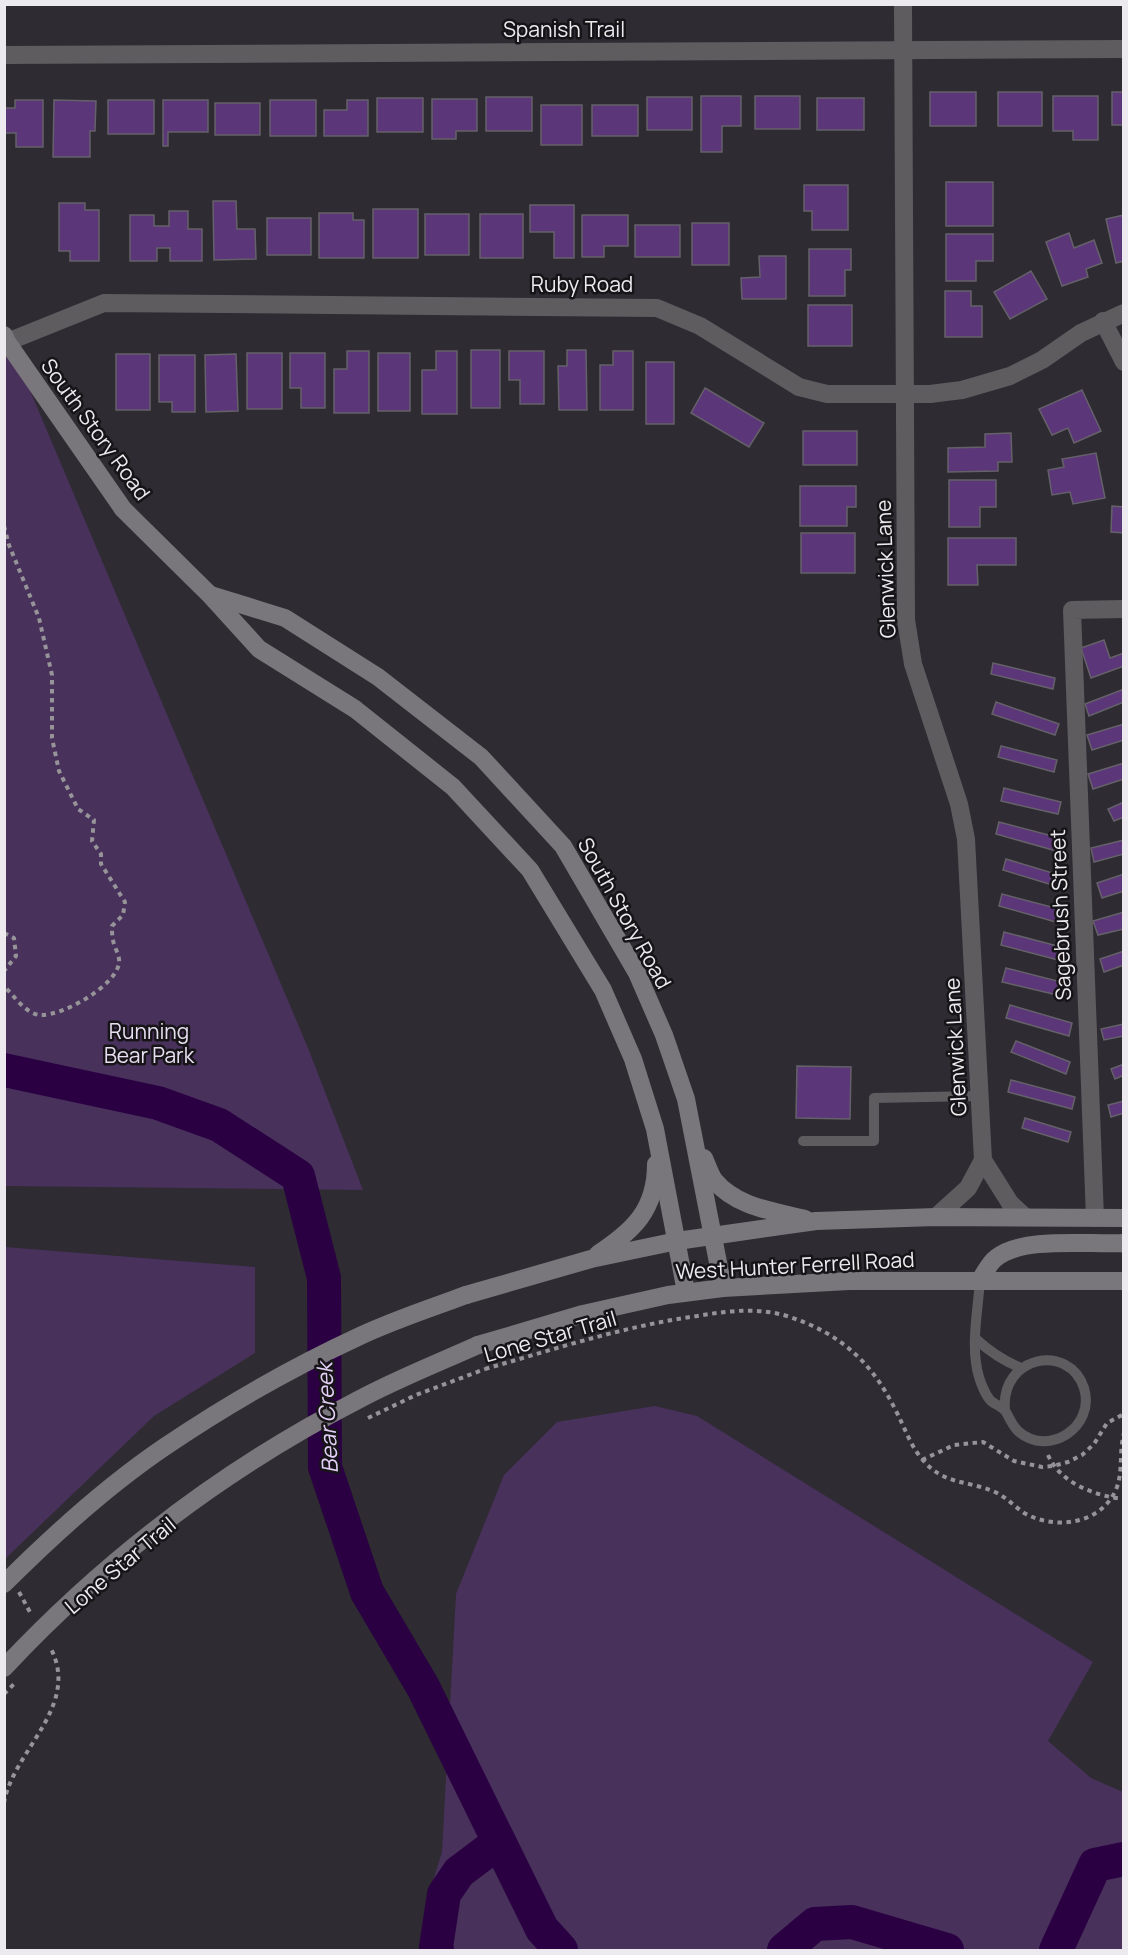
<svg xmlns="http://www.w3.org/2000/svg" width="1128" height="1955" viewBox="0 0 1128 1955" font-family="Manrope,sans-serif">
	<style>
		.green { fill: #48315b }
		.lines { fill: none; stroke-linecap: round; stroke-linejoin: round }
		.river { stroke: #2a0042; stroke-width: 34 }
		.building { fill: #5b3679; stroke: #656169; stroke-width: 1.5 }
		.path { stroke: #969399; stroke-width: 4; stroke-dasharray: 4.5 4.5; stroke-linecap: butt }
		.lane { stroke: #5e5c5f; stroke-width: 10 }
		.street { stroke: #5e5c5f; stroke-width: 18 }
		.secondary { stroke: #79767c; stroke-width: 18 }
		.path-bridge { stroke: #969399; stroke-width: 4; stroke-dasharray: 4.5 4.5; stroke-linecap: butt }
		.secondary-bridge { stroke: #79767c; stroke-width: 18 }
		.labels { text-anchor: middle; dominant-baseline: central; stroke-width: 5; stroke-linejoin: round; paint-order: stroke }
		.street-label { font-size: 21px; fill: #edeaef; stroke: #161417 }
		.park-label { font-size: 21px; fill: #e8def2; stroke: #161417 }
		.water-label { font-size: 22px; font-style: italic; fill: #e4d0f7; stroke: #161417 }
	</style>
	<rect width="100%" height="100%" fill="#2e2b32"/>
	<g class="green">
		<polygon points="4,329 308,1048 363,1190 5,1186"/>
		<polygon points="5,1247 255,1267 255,1353 154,1416 5,1559"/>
		<polygon points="655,1406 697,1416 1093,1662 1048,1741 1091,1778 1123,1792 1123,1950 430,1950 432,1884 442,1852 456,1594 504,1475 557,1422"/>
	</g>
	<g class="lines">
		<g class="river">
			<polyline points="4,1070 158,1103 219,1125 298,1176 324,1278 325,1467 367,1592 423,1687 542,1929 561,1950"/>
			<polyline points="437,1950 436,1947 444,1894 459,1872 499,1842"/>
			<polyline points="784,1950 815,1924 852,1922 947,1950"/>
			<polyline points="1056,1950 1095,1865 1124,1859"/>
		</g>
	</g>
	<g class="building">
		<rect x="930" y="92" width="46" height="34"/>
		<rect x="998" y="92" width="44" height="34"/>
		<rect x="1112" y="92" width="12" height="33"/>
		<polygon points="701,96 741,96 741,126 722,126 722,152 701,152"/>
		<rect x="755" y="96" width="45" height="33"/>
		<polygon points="1053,96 1098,96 1098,140 1073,140 1073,131 1053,131"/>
		<rect x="486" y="97" width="46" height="34"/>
		<rect x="647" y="97" width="45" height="33"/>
		<rect x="377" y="98" width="46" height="34"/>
		<rect x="817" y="98" width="47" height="32"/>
		<polygon points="432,99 477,99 477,131 456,131 456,139 432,139"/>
		<polygon points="15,100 43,100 43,147 16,147 16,133 4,133 4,108 15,108"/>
		<polygon points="54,100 96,101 95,131 90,131 90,157 53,157"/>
		<rect x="108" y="100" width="46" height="34"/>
		<polygon points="163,100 208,100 208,132 168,132 168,146 163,146"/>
		<rect x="270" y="100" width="46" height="36"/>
		<polygon points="347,100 368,100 368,136 324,136 324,110 347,110"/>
		<rect x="215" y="103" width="45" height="32"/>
		<rect x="541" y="105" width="41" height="40"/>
		<rect x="592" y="105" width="46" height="31"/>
		<rect x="946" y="182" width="47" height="44"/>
		<polygon points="804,185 848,185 848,230 812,230 812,211 804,211"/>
		<polygon points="213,201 236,201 237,229 255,229 256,259 214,260"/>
		<polygon points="59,203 85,203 85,210 99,210 99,261 70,261 70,251 59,251"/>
		<polygon points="530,205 574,205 574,258 554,258 554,232 530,232"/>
		<rect x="373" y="209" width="45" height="49"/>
		<polygon points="169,211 188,211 188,229 202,229 202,261 170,261 170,248 157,248 157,261 130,261 130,215 154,215 154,226 169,226"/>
		<polygon points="319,213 353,213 353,220 364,220 364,258 319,258"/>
		<rect x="425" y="214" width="44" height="41"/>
		<rect x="480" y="214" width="43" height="44"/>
		<polygon points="582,215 628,215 628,246 604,246 604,257 582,257"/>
		<polygon points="1124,215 1124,261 1116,263 1106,219"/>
		<rect x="267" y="218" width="44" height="37"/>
		<rect x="692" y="223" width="37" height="42"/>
		<rect x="635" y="225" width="45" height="32"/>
		<polygon points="1069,233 1074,248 1094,240 1102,263 1086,269 1088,277 1062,286 1046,242"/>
		<polygon points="946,234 993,234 993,261 976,261 976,281 946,281"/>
		<polygon points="809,249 851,249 851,270 845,270 845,296 809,296"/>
		<polygon points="759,256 786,256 786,299 742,299 741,278 760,277"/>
		<polygon points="1031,271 1047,299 1010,319 994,292"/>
		<polygon points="945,291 971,291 971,306 982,306 982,337 945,337"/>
		<rect x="808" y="305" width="44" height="41"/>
		<rect x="471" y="350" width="29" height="58"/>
		<polygon points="567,350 586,350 587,410 559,410 558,366 567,366"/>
		<polygon points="347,351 369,351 369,413 334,413 334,369 347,369"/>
		<polygon points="436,351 457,351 457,414 422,414 422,370 436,370"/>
		<polygon points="509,351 544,351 544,404 520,404 520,380 509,380"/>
		<polygon points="613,351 633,351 633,410 600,410 600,365 613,365"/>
		<rect x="247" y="353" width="35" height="56"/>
		<polygon points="290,353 325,353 325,408 301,408 301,388 290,388"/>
		<rect x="378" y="353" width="32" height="58"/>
		<rect x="116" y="354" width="34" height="56"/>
		<polygon points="236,354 238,411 206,412 205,355"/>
		<polygon points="159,355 195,355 195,412 172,412 172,402 159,402"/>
		<rect x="646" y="362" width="28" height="62"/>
		<polygon points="705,388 764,423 749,447 691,413"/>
		<polygon points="1082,390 1101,431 1074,443 1068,428 1052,435 1039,409"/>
		<rect x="803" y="431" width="54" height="34"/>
		<polygon points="1011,433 1012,462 998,462 998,471 948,472 948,448 985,447 985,434"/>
		<polygon points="1096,453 1105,498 1073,504 1070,492 1052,495 1048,470 1064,467 1062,459"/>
		<polygon points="949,480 996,480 996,507 980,507 980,527 949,527"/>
		<polygon points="800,486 856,486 856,507 847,507 847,526 800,526"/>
		<polygon points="1112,506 1124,507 1124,533 1111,532"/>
		<rect x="801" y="533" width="54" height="40"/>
		<polygon points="948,538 1016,538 1016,565 977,565 978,585 948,585"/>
		<polygon points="1104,640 1110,658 1124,653 1124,666 1091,678 1081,648"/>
		<polygon points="993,663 1055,678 1053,689 991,674"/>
		<polygon points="1124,689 1124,702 1089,716 1085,704"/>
		<polygon points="996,702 1059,724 1055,735 992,714"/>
		<polygon points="1124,724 1124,740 1092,750 1087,735"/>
		<polygon points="1001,746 1057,760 1054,772 998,757"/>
		<polygon points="1124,763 1124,779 1093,789 1088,774"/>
		<polygon points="1004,788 1061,802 1058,814 1001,801"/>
		<polygon points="1124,802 1124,817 1114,821 1108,809"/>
		<polygon points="999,822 1064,839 1060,852 996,834"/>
		<polygon points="1124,840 1124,854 1094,862 1091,848"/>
		<polygon points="1006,859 1059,875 1056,886 1003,870"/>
		<polygon points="1124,874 1124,891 1102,898 1097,883"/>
		<polygon points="1002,894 1067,911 1063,924 999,906"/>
		<polygon points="1124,912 1124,929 1098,935 1093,921"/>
		<polygon points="1004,932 1069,949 1066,962 1001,945"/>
		<polygon points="1124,951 1124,965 1104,972 1100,959"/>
		<polygon points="1006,968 1069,984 1066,997 1002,982"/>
		<polygon points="1010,1005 1072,1023 1069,1036 1006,1018"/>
		<polygon points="1124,1024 1124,1036 1104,1040 1101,1029"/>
		<polygon points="1016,1041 1070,1062 1066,1074 1011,1052"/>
		<polygon points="1124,1064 1124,1075 1115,1079 1111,1069"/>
		<polygon points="797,1066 851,1067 850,1119 796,1118"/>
		<polygon points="1011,1080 1075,1097 1072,1109 1008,1092"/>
		<polygon points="1124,1101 1124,1113 1111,1117 1108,1105"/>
		<polygon points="1025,1118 1071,1132 1068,1142 1022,1128"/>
	</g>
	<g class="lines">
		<g class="path">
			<path d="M4,526l5,19 30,73 13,57v63l7,33 19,38 16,11 -2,21 9,13v10l24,38 -2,13 -11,11c0,5 0,10 1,14 1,8 7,14 6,23 -3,23 -56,53 -79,52 -14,-1 -26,-19 -36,-29"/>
			<polyline points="4,933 14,938 16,956 4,971"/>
			<path d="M485,1369c70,-20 140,-43 212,-53 30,-5 60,-9 90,0 53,17 85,46 109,95 9,17 14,34 26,48 21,26 45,21 73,33 11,5 19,14 29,21 32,18 79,11 93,-26 6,-17 2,-36 7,-54"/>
			<path d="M1048,1455c12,28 47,41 76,44"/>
			<polyline points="922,1460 954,1445 983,1442 1014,1461 1042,1467 1053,1466 1068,1462 1082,1455 1094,1444 1107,1423 1124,1414"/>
			<polyline points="19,1592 31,1614"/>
			<path d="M4,1803c9,-53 78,-97 46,-156"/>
		</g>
		<g class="lane">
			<polyline points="803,1141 874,1141 874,1098 980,1096"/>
			<path d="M980,1280c-2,31 -10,67 -1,97 2,7 7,19 12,24 5,4 12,6 15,11 4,7 6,13 12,19 30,27 78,-4 66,-43 -15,-46 -84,-32 -79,22"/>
			<path d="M976,1339c14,13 28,22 45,29"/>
		</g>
		<g class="street">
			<polyline points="903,4 906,620 913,664 959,804 966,839 983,1160 1010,1203 1024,1216"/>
			<polyline points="4,55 1124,49"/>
			<polyline points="1103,321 1124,362"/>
			<polyline points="7,342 104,303 657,308 700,326 799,387 827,394 930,394 962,390 1010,376 1042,360 1081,333 1124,313"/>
			<polyline points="936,1217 968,1188 983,1160"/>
			<polyline points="1095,1218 1072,610 1124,609"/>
		</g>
		<g class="secondary">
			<polyline points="4,335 7,342 123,509 209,594 259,649 355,709 453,787 530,870 603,990 633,1059 655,1129 686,1292"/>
			<polyline points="211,595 285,618 378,677 481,757 563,846 637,973 664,1035 686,1099 723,1288"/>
			<path d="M704,1158c3,7 6,16 10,22 22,27 59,31 91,39"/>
			<path d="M598,1254c35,-23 58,-44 58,-90"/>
			<path d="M980,1280c5,-7 9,-17 16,-22 27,-22 93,-13 128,-15"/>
			<polyline points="466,1295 591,1259 677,1241 816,1221 936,1217 1124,1218"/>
			<polyline points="478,1345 583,1314 668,1295 723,1288 849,1281 1124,1281"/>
		</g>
		<g class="path-bridge">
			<polyline points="368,1418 416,1395 485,1369"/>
			<polyline points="4,1694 14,1684"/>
		</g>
		<g class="secondary-bridge">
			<path d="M4,1584c50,-50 104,-99 162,-138 62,-42 127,-79 194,-110 34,-16 71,-28 106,-41"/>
			<path d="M4,1668c102,-109 222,-200 354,-268 39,-21 80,-37 120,-55"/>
		</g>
	</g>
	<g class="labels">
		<g class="street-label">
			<text x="564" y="29">Spanish Trail</text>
			<text x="582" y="284">Ruby Road</text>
			<text transform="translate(96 429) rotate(54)">South Story Road</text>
			<text transform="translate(885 569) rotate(-92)">Glenwick Lane</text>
			<text transform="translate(625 913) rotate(61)">South Story Road</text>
			<text transform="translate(1060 915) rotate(-92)">Sagebrush Street</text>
			<text transform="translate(955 1047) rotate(-93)">Glenwick Lane</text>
			<text transform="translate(795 1265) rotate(-3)">West Hunter Ferrell Road</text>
			<text transform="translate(550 1336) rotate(-16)">Lone Star Trail</text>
			<text transform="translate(120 1565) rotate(-40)">Lone Star Trail</text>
		</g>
		<g class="park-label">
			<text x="149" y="1031">Running<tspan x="149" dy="24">Bear Park</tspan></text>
		</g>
		<g class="water-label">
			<text transform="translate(327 1418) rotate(-93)">Bear Creek</text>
		</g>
	</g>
	<rect width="1128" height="1955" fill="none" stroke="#edeaef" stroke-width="12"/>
</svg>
